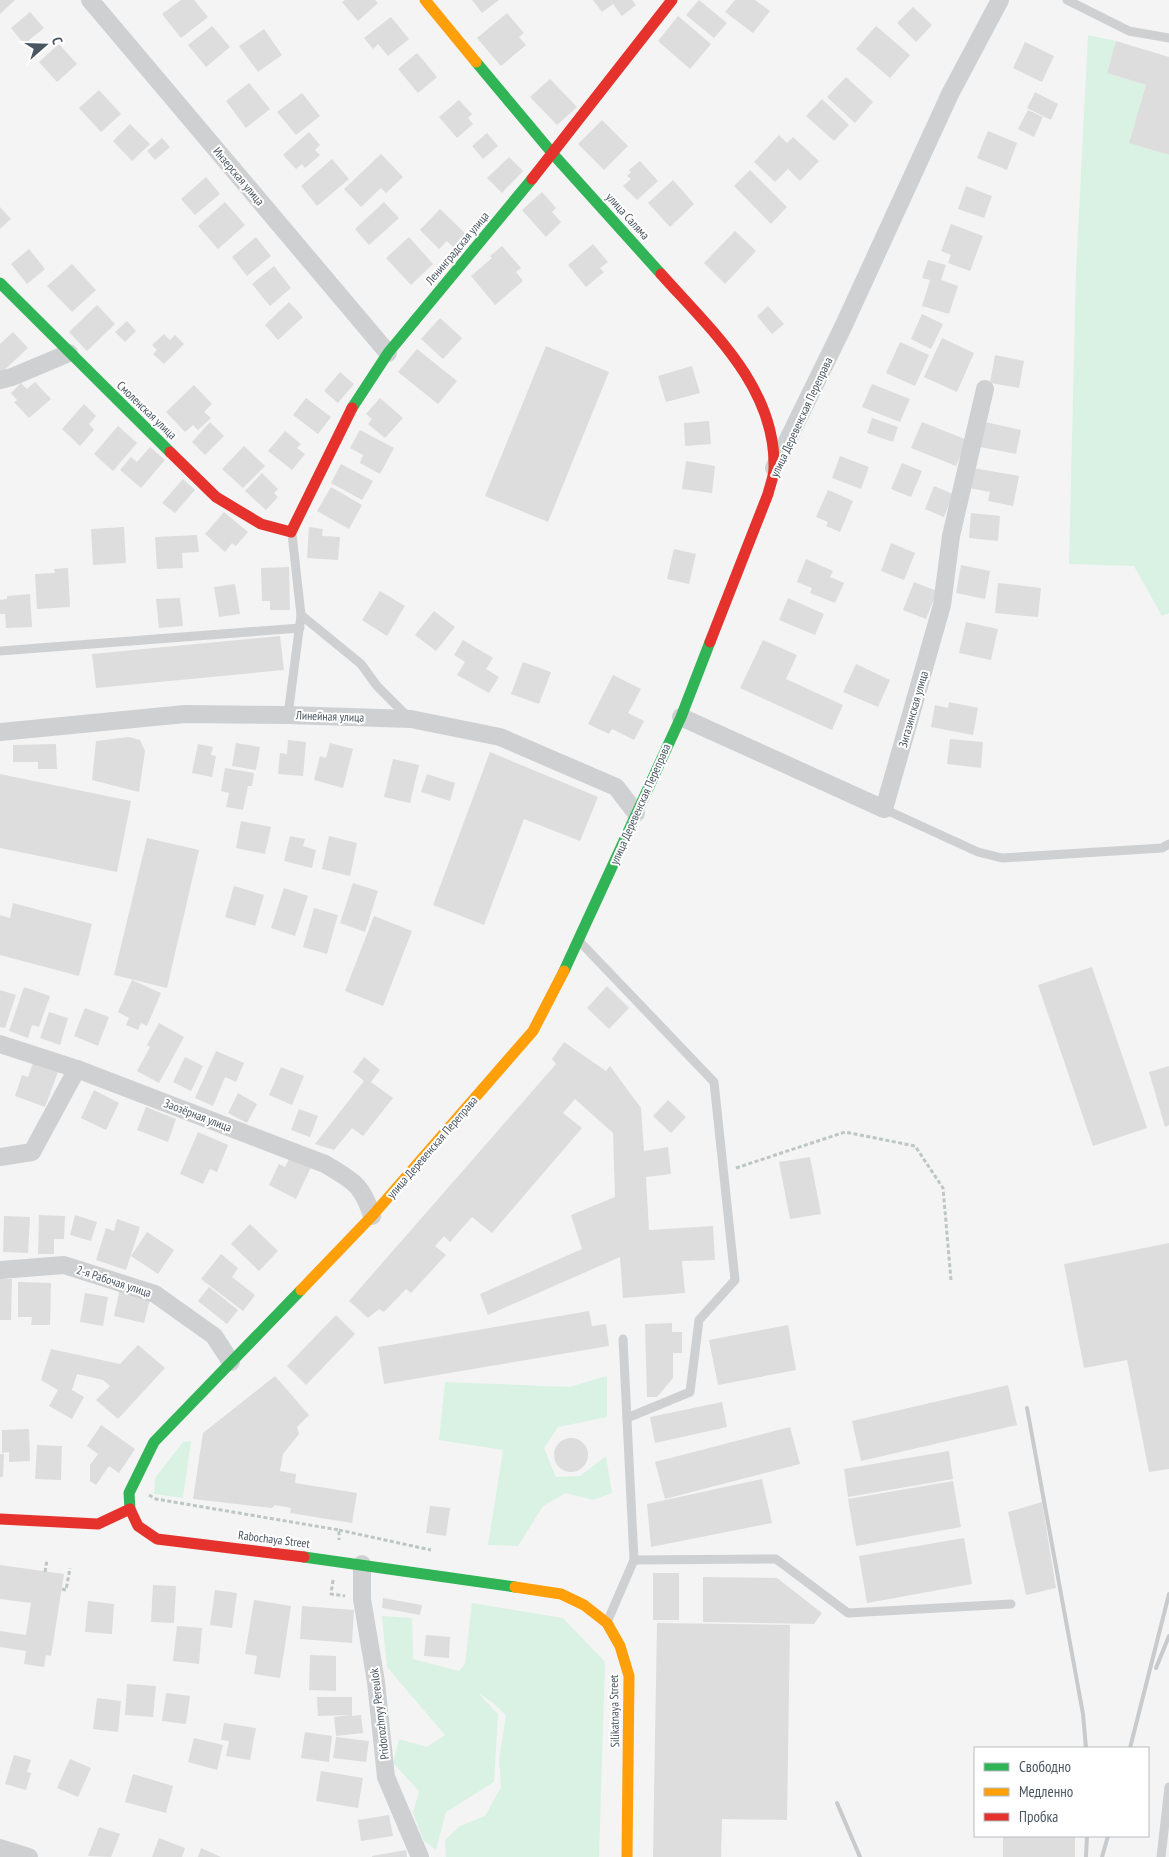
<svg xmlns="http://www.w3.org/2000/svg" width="1169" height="1857" viewBox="0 0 1169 1857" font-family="'PT Sans Narrow',sans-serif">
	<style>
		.green { fill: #d9f2e3 }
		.building { fill: #ddddde }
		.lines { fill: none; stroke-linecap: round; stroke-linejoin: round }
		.path { stroke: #bcc7c4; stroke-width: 3; stroke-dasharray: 4 2.5; stroke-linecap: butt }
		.lane { stroke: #ced0d2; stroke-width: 9 }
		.street { stroke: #ced0d2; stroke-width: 18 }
		.fast { stroke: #30b455; stroke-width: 11 }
		.slow { stroke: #ff9f0a; stroke-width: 11 }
		.jam { stroke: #e5322d; stroke-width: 11 }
		.rail { stroke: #c9cacc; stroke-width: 4 }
		.labels { text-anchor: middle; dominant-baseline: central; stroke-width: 4; stroke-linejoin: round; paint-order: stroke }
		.street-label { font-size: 12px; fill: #4a5661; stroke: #fff }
	</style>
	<rect width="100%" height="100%" fill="#f4f4f4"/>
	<g class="green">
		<polygon points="1088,35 1116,41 1107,73 1146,85 1129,143 1169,155 1169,613 1162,616 1134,566 1069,564 1076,271"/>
		<polygon points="607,1376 607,1417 558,1427 544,1448 556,1477 580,1476 606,1456 612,1493 593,1500 566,1493 543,1506 518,1546 488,1545 503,1450 439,1440 445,1382 569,1387"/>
		<polygon points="191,1441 183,1498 154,1494 155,1478 183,1442"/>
		<polygon points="472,1603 563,1618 605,1662 599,1857 446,1857 445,1840 460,1826 485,1816 501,1787 499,1759 506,1715 492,1702 478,1693 498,1714 494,1782 446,1812 436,1850 424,1841 413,1813 419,1791 393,1763 399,1739 427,1747 445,1735 387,1667 382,1616 412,1618 413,1659 459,1671 465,1664"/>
	</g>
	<g class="building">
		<polygon points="0,0 15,0 0,14"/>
		<polygon points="181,0 194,0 208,17 181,38 162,14"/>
		<polygon points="345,0 375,0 378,3 358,21 342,2"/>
		<polygon points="472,0 499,0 482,13"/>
		<polygon points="593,0 632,0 636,5 622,16 613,4 602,12"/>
		<polygon points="699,0 727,23 714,38 686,15"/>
		<polygon points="735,0 755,0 770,11 753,33 725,12"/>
		<polygon points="913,7 932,25 916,42 897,23"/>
		<polygon points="30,12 44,28 24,44 11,28"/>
		<polygon points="507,13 524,33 519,37 526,45 501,66 477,38"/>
		<polygon points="678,16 711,44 690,69 658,41"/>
		<polygon points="391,17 409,39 388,56 378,44 373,49 364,38"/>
		<polygon points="212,26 230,47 206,67 188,45"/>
		<polygon points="876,26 910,55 890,78 856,49"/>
		<polygon points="264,29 282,55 258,72 239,46"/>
		<polygon points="1116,41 1169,57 1169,155 1129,143 1146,85 1107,73"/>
		<polygon points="1025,42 1054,56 1042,82 1013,68"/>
		<polygon points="59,44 77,64 57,82 39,62"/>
		<polygon points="417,53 437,77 418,93 398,69"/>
		<polygon points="846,77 873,102 855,123 827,97"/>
		<polygon points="550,79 577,107 557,125 530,97"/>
		<polygon points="249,83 270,109 246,128 226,101"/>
		<polygon points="99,90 121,114 101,132 79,108"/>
		<polygon points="1035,92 1058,104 1051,120 1027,108"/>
		<polygon points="302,93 320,116 296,135 277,112"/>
		<polygon points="822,99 849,125 834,141 806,116"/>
		<polygon points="459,100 472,114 468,118 473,124 457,138 439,117"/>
		<polygon points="1028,110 1043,117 1034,137 1018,129"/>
		<polygon points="602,120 628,146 604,170 578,144"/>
		<polygon points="130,124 150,144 132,161 113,141"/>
		<polygon points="988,131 1017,143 1007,170 977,158"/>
		<polygon points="309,132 320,145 315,150 320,155 305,168 302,164 296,169 283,155"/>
		<polygon points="487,133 498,146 483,159 472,146"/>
		<polygon points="779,135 787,143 793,137 819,161 800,181 788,169 775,182 754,162"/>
		<polygon points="162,138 170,147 155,160 147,151"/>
		<polygon points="381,154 403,177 386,193 381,188 361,207 344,189"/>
		<polygon points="509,157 523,171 502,193 487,178"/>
		<polygon points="332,159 349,179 317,206 301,186"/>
		<polygon points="640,161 658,181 637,200 623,186 631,179 627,176 631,172 629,170"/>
		<polygon points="750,170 787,207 771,224 734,186"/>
		<polygon points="206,177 220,194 195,215 181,199"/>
		<polygon points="673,180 694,204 670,227 648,203"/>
		<polygon points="966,186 992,196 984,218 958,209"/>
		<polygon points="542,192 556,208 552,212 561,222 546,237 522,210"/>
		<polygon points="225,202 245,225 218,249 198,226"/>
		<polygon points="384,202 399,218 369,245 355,229"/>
		<polygon points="0,207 11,219 0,229"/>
		<polygon points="440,209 468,236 455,249 447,241 439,249 420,230"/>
		<polygon points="951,224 983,236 970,271 948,263 951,255 941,251"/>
		<polygon points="735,231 756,251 725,284 704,263"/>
		<polygon points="256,237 271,256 247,276 232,257"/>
		<polygon points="409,237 433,264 411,285 386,258"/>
		<polygon points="593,244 608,262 600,268 604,272 586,287 568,265"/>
		<polygon points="502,246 521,268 516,272 523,281 495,305 471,276 492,258 490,256"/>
		<polygon points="29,249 45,269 27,284 11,264"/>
		<polygon points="928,260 946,265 941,280 958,286 949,314 922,306 930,280 922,278"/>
		<polygon points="72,264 96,290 72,312 47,286"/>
		<polygon points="274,266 291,288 270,306 252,284"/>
		<polygon points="289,302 303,317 278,340 265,325"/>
		<polygon points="97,305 115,324 87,351 69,332"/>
		<polygon points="768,306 784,324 772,334 757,316"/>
		<polygon points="922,314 943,324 931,349 911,339"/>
		<polygon points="440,318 462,338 443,359 421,339"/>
		<polygon points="127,321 136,331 125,342 115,332"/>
		<polygon points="13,332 28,348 0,374 0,344"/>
		<polygon points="164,334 170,340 175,335 184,344 164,364 153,354 157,350 152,345"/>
		<polygon points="942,338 974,353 957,392 924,377"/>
		<polygon points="900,342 929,355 915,386 886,373"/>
		<polygon points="546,346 609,372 548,522 485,496"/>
		<polygon points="417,349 457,381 438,404 398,372"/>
		<polygon points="995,355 1024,361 1019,388 990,383"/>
		<polygon points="692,366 700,393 666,402 658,376"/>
		<polygon points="340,372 354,384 338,403 324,391"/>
		<polygon points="35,382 51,399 29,418 14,402 17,400 11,393 21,383 27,389"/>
		<polygon points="872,384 910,399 900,422 862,407"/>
		<polygon points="194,385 212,404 204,412 211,418 198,430 193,425 185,432 166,412"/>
		<polygon points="306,398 331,417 318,434 293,415"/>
		<polygon points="380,398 403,418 385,438 368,424 372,419 366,414"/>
		<polygon points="84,404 96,416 89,424 94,430 80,446 62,429"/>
		<polygon points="872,418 898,427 893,442 867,433"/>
		<polygon points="709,421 711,444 685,446 684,423"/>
		<polygon points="210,422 224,436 205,455 192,442"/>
		<polygon points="922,422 967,440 956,466 911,448"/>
		<polygon points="985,422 1021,430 1016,454 980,447"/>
		<polygon points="118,426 137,443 113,471 94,454"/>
		<polygon points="360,430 394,448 380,474 360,463 363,455 350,448"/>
		<polygon points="285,431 301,444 297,448 305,454 292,470 268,451"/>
		<polygon points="244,446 265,466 243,488 222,469"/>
		<polygon points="150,447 165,460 141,488 120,470 131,457 137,462"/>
		<polygon points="840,456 869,467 861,489 832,478"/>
		<polygon points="686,461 715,466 712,493 682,489"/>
		<polygon points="902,463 922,471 911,497 891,489"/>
		<polygon points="341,464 373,481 362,500 331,483"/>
		<polygon points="973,468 1019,476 1013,506 988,501 990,492 969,488"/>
		<polygon points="262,473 278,489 274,493 278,497 266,510 245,491"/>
		<polygon points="183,479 195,490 175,513 162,503"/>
		<polygon points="934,486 953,494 944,517 925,509"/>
		<polygon points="331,487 362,505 349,529 317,511"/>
		<polygon points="828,490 853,501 840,532 826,526 828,522 816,517"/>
		<polygon points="224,512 248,532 236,546 232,543 225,552 205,534"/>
		<polygon points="971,513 1000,516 998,541 969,538"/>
		<polygon points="124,527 126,563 93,565 91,529"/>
		<polygon points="309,527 323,529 322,536 340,537 338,560 307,558"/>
		<polygon points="197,535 199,552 182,553 183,568 157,569 155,537"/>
		<polygon points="891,543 915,553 904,580 881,571"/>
		<polygon points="674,549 696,554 689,584 667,579"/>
		<polygon points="806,559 833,571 830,577 844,583 835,603 810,593 812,588 797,582"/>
		<polygon points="961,565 990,571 985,599 956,593"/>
		<polygon points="289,567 290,610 270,610 270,601 262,601 261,568"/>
		<polygon points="68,568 70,607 37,609 35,574 55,573 54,569"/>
		<polygon points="914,582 937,591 926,619 903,610"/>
		<polygon points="998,583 1041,588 1038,617 995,613"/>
		<polygon points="235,584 240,614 219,617 214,587"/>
		<polygon points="380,591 405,606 387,636 362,620"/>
		<polygon points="30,594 32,627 6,628 5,614 0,614 0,600 7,599 7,596"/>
		<polygon points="180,598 183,626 159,628 156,599"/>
		<polygon points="788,598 824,614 815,635 779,620"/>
		<polygon points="434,611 455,627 436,651 415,635"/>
		<polygon points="966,622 998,629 991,660 959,653"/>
		<polygon points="280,636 284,670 96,688 92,654"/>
		<polygon points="463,640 493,658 486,669 499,677 489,693 457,675 465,662 454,655"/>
		<polygon points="763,640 797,655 786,679 843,705 832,730 740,688"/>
		<polygon points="523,662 551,672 539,704 511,694"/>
		<polygon points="856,664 890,680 878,707 843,692"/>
		<polygon points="613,675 641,689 628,713 644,721 634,740 612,729 609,734 588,724"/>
		<polygon points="949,702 978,708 973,735 931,727 935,705 948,708"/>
		<polygon points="129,737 140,740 145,751 139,792 92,780 96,741"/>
		<polygon points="950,739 983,742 981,768 947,764"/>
		<polygon points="288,740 306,742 303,776 278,774 280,753 287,754"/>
		<polygon points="236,743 260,747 256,770 232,766"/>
		<polygon points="330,743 353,749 343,788 314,780 320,756 326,758"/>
		<polygon points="56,744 57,769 38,769 38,762 13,762 13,745"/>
		<polygon points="198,744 213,747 211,755 216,756 212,777 192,773"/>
		<polygon points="490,752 598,797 580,841 524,819 484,925 433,905"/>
		<polygon points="393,759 419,765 410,803 384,797"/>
		<polygon points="225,768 254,773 252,786 248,786 243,810 226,807 229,793 221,791"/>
		<polygon points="0,774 131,801 117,872 0,848"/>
		<polygon points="427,774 455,783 450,801 421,792"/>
		<polygon points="241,821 271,827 265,854 236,848"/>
		<polygon points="290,836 305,839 303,846 316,850 312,868 284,861"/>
		<polygon points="329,836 357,843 350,876 322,869"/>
		<polygon points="147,838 199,850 167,988 114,975"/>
		<polygon points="353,883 378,891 365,932 340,923"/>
		<polygon points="234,886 264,895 255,926 225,917"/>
		<polygon points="284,888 308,896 295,936 271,928"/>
		<polygon points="13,903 92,924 79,976 0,955 0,915 10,918"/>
		<polygon points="314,908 338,915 327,954 303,947"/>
		<polygon points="374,916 412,931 383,1006 345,991"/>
		<polygon points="1092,967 1147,1128 1093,1146 1038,985"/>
		<polygon points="132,980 161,993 147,1026 141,1023 138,1030 126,1025 129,1018 118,1012"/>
		<polygon points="607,986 629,1008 609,1029 587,1008"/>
		<polygon points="24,987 50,996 39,1027 32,1025 28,1038 9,1031"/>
		<polygon points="0,990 16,995 5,1028 0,1027"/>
		<polygon points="85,1008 109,1017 98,1046 74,1036"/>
		<polygon points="49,1012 68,1018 60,1045 40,1038"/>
		<polygon points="159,1023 184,1037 159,1083 137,1071 150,1047 147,1045"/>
		<polygon points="564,1042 606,1071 610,1066 641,1108 644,1151 668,1147 671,1174 646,1177 649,1230 713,1226 715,1260 682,1261 685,1293 623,1298 620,1257 488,1315 480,1294 582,1249 571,1215 615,1197 613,1133 575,1099 563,1113 582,1128 492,1233 472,1217 450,1242 444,1236 435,1246 446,1255 411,1293 406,1289 384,1312 379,1309 368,1318 349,1301 556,1064 552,1059"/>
		<polygon points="216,1051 244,1063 236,1082 225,1077 213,1106 195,1098"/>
		<polygon points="185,1057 203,1066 191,1091 173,1082"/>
		<polygon points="364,1057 380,1070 371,1082 393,1098 363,1136 352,1128 334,1150 315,1144 364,1081 353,1072"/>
		<polygon points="33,1063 58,1072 45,1107 15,1096 22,1075 28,1077"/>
		<polygon points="1169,1066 1169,1125 1165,1127 1149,1072"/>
		<polygon points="281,1067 304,1076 292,1105 269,1095"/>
		<polygon points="94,1090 119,1103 106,1130 81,1118"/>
		<polygon points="238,1093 257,1104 247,1123 228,1113"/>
		<polygon points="668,1100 686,1117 671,1133 653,1116"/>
		<polygon points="146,1107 176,1119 168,1142 137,1130"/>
		<polygon points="299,1109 318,1116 310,1137 291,1130"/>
		<polygon points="198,1132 228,1145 217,1172 210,1169 203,1184 180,1174"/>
		<polygon points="292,1153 313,1163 296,1199 269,1185 279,1164 285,1167"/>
		<polygon points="810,1157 821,1214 790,1219 779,1162"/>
		<polygon points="39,1215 65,1216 64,1239 54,1239 54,1254 38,1254"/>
		<polygon points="75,1215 97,1222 91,1241 70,1235"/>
		<polygon points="4,1216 30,1217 28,1253 3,1252"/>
		<polygon points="117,1219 140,1227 126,1270 96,1260 106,1228 114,1231"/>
		<polygon points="250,1224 278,1251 259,1271 231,1244"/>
		<polygon points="147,1232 174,1250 158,1274 131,1256"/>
		<polygon points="1169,1243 1169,1469 1149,1472 1127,1360 1084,1368 1064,1264"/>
		<polygon points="221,1254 238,1268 232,1277 255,1295 243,1311 201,1279"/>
		<polygon points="0,1279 12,1279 11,1320 0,1320"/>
		<polygon points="18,1282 51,1283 50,1325 31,1325 32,1317 18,1317"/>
		<polygon points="209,1287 238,1310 227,1324 198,1301"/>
		<polygon points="120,1288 151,1295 144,1323 114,1316"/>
		<polygon points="85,1293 108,1297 103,1326 80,1322"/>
		<polygon points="589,1311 592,1326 606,1324 609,1346 384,1384 378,1347"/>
		<polygon points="336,1315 355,1334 306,1385 287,1366"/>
		<polygon points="672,1323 672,1332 682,1332 682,1353 673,1353 673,1378 657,1397 647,1397 645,1324"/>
		<polygon points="788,1325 796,1370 718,1385 709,1340"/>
		<polygon points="138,1345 165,1368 118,1419 96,1400 110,1386 103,1380 77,1374 72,1390 84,1397 72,1419 49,1406 58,1390 41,1380 51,1349 120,1364"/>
		<polygon points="275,1376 309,1415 297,1427 299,1434 283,1454 280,1471 296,1474 295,1483 357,1493 352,1523 290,1513 291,1508 275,1505 272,1508 193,1499 203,1433"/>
		<polygon points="1008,1385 1017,1425 861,1461 852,1421"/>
		<polygon points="722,1402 727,1427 655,1443 650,1417"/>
		<polygon points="101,1425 135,1449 119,1473 109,1466 96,1485 90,1481 90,1465 98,1454 87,1446"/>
		<polygon points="790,1427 800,1464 665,1499 655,1462"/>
		<polygon points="29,1429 30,1461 9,1462 9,1452 2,1453 2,1430"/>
		<circle cx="571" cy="1455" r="17"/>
		<polygon points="37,1445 62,1446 61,1480 35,1479"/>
		<polygon points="949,1451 953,1479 848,1497 844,1469"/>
		<polygon points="0,1454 4,1454 3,1477 0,1477"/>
		<polygon points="762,1479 772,1523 651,1547 647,1504"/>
		<polygon points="953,1481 961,1527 856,1546 848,1499"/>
		<polygon points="1042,1502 1056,1588 1026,1595 1008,1512"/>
		<polygon points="430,1506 450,1508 446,1536 426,1533"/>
		<polygon points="964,1538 972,1584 867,1603 859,1556"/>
		<polygon points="0,1565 64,1574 51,1656 46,1655 44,1667 24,1664 26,1651 0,1647 0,1631 26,1635 31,1603 0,1599"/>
		<rect x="653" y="1573" width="26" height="47"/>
		<polygon points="703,1577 777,1578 822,1613 814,1624 703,1622"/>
		<polygon points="153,1585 176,1586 174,1623 151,1622"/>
		<polygon points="215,1590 237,1593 232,1628 210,1625"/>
		<polygon points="383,1598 422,1605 420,1615 382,1608"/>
		<polygon points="254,1600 291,1606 280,1678 254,1674 257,1656 245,1654"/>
		<polygon points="88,1601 114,1604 112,1634 85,1632"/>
		<polygon points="302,1606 354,1610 352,1643 300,1639"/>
		<polygon points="657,1623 790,1625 787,1820 722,1819 721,1857 653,1857"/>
		<polygon points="177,1626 202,1628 199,1664 173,1661"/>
		<polygon points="426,1635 450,1637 449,1658 424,1656"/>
		<polygon points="310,1655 336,1656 336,1691 309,1690"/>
		<polygon points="127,1684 156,1686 153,1717 125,1715"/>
		<polygon points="166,1693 190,1696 186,1724 162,1721"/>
		<polygon points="317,1697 352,1697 352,1716 361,1715 363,1733 336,1736 334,1717 350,1715 318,1716"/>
		<polygon points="97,1698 121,1701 118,1732 93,1729"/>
		<polygon points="224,1723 256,1728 250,1760 226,1756 229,1741 221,1740"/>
		<polygon points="305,1732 332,1736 329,1762 301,1758"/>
		<polygon points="336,1737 369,1741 366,1762 333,1758"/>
		<polygon points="194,1738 223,1745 217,1770 188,1762"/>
		<polygon points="14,1755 31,1760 27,1772 31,1773 26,1790 5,1784"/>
		<polygon points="70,1759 91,1768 78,1797 57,1788"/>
		<polygon points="321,1771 363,1778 358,1808 316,1801"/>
		<polygon points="133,1774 173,1786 166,1813 125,1802"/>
		<polygon points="389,1815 393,1836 361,1841 358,1820"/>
		<polygon points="99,1827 120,1834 111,1857 88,1856"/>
		<rect x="1003" y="1836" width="72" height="21"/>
		<polygon points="159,1838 185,1848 182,1857 152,1857"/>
		<polygon points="201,1848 221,1857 198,1857"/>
		<polygon points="406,1850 407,1857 372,1857 372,1856"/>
	</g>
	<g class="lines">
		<g class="path">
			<polyline points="736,1168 845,1132 915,1146 943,1188 951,1280"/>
			<polyline points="149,1495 156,1499 339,1530 339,1540"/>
			<polyline points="339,1530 431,1550"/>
			<polyline points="45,1572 47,1560"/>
			<polyline points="333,1580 331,1594 345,1596"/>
			<polyline points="62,1589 66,1590 70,1568"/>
		</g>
		<g class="lane">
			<polyline points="1067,0 1129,31 1169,38"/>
			<polyline points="301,615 361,664 377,686 409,718"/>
			<polyline points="0,651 300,628"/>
			<polyline points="288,715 301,615 292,534"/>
			<polyline points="884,809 978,852 1002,858 1162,848 1169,844"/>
			<polyline points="581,943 714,1082 735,1280 699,1320 690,1392 627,1418"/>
			<polyline points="634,1560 776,1559 848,1613 1011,1604"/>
			<polyline points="608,1620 634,1560 623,1339"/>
			<polyline points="1161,1857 1169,1787"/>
		</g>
		<g class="street">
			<polyline points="90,0 388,353"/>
			<polyline points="0,380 12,377 69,353"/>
			<polyline points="774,468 843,327 950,94 1000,0"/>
			<polyline points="681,717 884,809 942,605 951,536 985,389"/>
			<polyline points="0,732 185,714 288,715 411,719 500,737 616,787 636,813"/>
			<path d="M0,1044l77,25 248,95c28,17 37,20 47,52"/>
			<polyline points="0,1157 32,1152 77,1069"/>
			<polyline points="0,1270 64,1265 155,1294 214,1336 231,1362"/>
			<polyline points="362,1564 362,1599 376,1682 386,1777 420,1857"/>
			<polyline points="0,1848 29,1857"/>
		</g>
		<g class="fast">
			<polyline points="476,62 553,154 661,274"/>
			<polyline points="0,283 170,452"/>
			<polyline points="352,408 388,353 532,179"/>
			<polyline points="564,971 681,717 710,642"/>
			<polyline points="130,1509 129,1493 154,1442 301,1290"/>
			<polyline points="304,1557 515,1587"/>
		</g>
		<g class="slow">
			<polyline points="425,0 476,62"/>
			<polyline points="301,1290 372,1216 533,1031 564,971"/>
			<polyline points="515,1587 561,1594 584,1605 607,1623 620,1646 629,1676 627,1857"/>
		</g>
		<g class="jam">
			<polyline points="532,179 672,0"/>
			<path d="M661,274c49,55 115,113 113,194 0,9 -4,17 -6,26l-58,148"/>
			<polyline points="170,452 216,497 261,524 291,532 352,408"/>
			<polyline points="0,1519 98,1524 130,1509 138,1526 157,1539 304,1557"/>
		</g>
		<g class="rail">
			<polyline points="1027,1408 1083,1714 1086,1748"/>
			<polyline points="1156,1668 1169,1636"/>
			<polyline points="1130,1748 1169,1594"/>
			<polyline points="837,1803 860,1857"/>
			<polyline points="1086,1857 1087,1836"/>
			<polyline points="1102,1857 1108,1836"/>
		</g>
	</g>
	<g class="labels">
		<g class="street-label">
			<text transform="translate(239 176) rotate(50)">Инзерская улица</text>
			<text transform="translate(628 216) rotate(48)">улица Саляма</text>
			<text transform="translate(457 248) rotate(-50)">Ленинградская улица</text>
			<text transform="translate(147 410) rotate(44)">Смоленская улица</text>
			<text transform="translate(801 417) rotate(-65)">улица Деревенская Переправа</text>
			<text transform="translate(913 709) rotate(-74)">Зигазинская улица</text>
			<text transform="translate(330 716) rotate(2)">Линейная улица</text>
			<text transform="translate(640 804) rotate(-66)">улица Деревенская Переправа</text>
			<text transform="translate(198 1115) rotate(21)">Заозёрная улица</text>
			<text transform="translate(432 1147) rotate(-49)">улица Деревенская Переправа</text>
			<text transform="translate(114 1281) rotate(18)">2-я Рабочая улица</text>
			<text transform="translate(274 1539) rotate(7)">Rabochaya Street</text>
			<text transform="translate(614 1711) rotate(-91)">Silikatnaya Street</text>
			<text transform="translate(379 1714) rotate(-97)">Pridorozhnyy Pereulok</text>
		</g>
	</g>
	<rect x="974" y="1747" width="175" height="90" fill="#ffffff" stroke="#b7bbc0"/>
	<rect x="984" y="1763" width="25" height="8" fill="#30b455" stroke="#b7bbc0"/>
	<text x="1019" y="1772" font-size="15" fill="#4a5661">Свободно</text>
	<rect x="984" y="1788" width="25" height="8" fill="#ff9f0a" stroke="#b7bbc0"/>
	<text x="1019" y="1797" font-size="15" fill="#4a5661">Медленно</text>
	<rect x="984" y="1813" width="25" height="8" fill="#e5322d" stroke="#b7bbc0"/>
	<text x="1019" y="1822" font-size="15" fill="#4a5661">Пробка</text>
	<g transform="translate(45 45) rotate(70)" stroke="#ffffff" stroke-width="4" paint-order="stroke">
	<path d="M0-4L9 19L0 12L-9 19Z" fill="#4a5661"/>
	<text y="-8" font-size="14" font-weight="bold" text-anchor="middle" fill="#4a5661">С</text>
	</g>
</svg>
